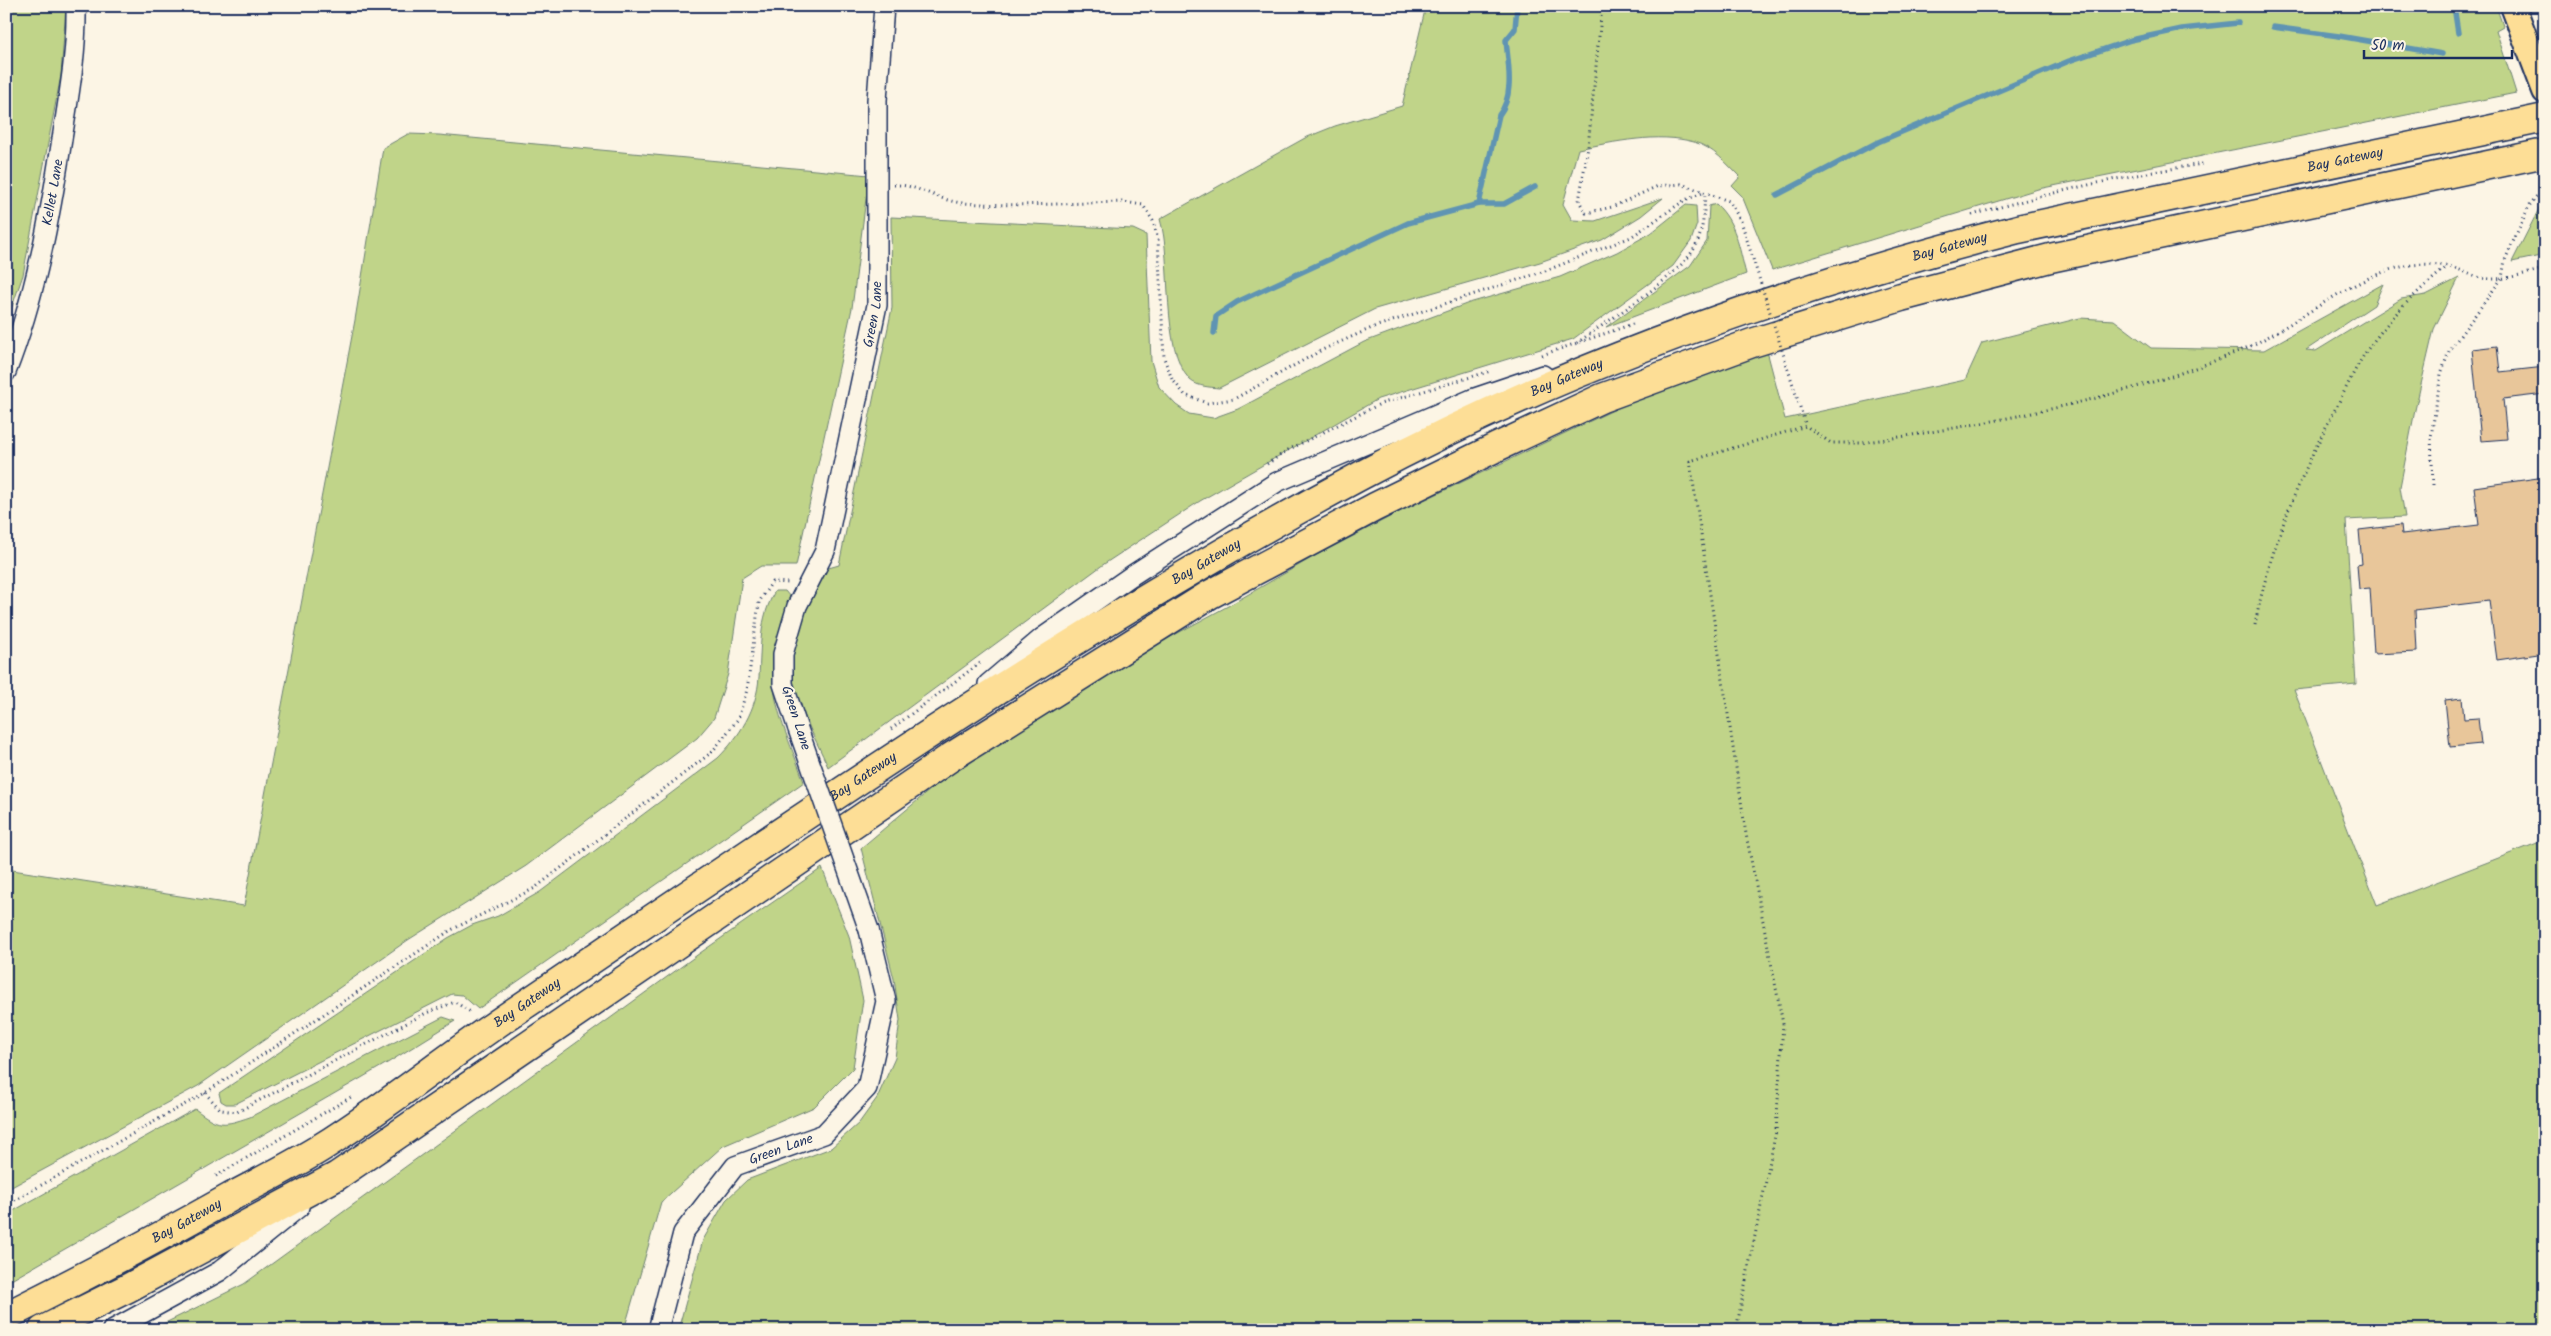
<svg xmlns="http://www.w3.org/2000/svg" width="2551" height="1336" viewBox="0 0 2551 1336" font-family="Kalam,sans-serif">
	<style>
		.green { fill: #c0d489; stroke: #6e8274 }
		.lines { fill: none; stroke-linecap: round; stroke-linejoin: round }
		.stream { stroke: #5e94b3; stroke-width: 5.5 }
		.building { fill: #e8c69a; stroke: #1b2f5e }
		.minor-casing { stroke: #1b2f5e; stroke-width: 22 }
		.major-casing { stroke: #1b2f5e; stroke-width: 28 }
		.highway-casing { stroke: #1b2f5e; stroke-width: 31 }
		.path { stroke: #1b2f5e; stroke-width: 3; stroke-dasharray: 1 4; stroke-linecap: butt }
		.minor { stroke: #fcf5e5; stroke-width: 19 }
		.major { stroke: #fdde96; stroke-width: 24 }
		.highway { stroke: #fdde96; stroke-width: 28 }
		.minor-bridge-casing { stroke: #1b2f5e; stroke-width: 22; stroke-linecap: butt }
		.path-bridge { stroke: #1b2f5e; stroke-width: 3; stroke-dasharray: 1 4; stroke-linecap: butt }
		.minor-bridge { stroke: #fcf5e5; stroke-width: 19 }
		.labels { text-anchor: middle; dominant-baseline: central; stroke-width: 4; stroke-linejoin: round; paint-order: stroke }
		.street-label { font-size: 14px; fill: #1b2f5e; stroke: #fcf5e5 }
	</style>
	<rect width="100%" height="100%" fill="#fcf5e5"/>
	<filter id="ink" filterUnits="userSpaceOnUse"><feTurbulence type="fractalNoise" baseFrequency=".02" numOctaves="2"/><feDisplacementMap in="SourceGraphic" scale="10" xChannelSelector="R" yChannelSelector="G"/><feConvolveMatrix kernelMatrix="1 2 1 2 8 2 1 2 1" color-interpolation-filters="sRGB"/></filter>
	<g filter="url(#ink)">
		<g class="green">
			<polygon points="6,6 66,6 61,75 23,275 6,324"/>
			<path d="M1426,6h1070l7,20 -7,4 20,63 -478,96 -266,81 -30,-74 -10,-10 8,-9c-13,-13 -27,-30 -46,-35 -36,-10 -80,0 -116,7l-15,55 9,16 23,1 68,-23 -22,18 -39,24 -62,22 -165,47 -156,79c-9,-1 -21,-1 -29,-8 -30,-32 -17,-118 -30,-161l145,-81 30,-12 67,-20z"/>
			<polygon points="408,134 439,135 869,175 852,308 796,566 761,566 742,578 728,674 714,718 697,738 526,866 408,940 198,1086 6,1190 6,869 244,906 355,320 383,148"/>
			<polygon points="2543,201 2545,201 2545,255 2512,262"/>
			<path d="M1716,204c20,18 23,44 30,70l-140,53 84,-61 17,-25 2,-35z"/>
			<path d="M1686,205l10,1 1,18 -6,17 -18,25 -100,73 -195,60 -178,102 -96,63 -276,203c-12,-28 -41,-79 -38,-109 4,-32 19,-62 35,-89l14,-4 53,-257 -1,-91 242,12 13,6 5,126 8,26 17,18 13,9 24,4 25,-9 126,-67 105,-39 91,-26 57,-25 34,-19z"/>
			<polygon points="2459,278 2434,329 2415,410 2400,487 2405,517 2346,520 2356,684 2294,690 2377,905 2545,840 2545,1330 678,1330 703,1240 726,1200 747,1180 831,1148 859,1123 877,1098 895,1058 900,1020 894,979 861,848 937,784 1024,724 1126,661 1228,606 1313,557 1401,511 1647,394 1767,351 1785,419 1965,380 1982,343 2080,318 2114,320 2151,348 2264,350 2383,284 2374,305 2306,350 2316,351 2401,299 2426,295"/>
			<path d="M775,591h10l5,6c-7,23 -16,46 -17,71 -2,38 19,78 31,114l-326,227 -16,-14 -10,-1 -217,110h-9l-5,-3 -2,-8 229,-155 24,-13 26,-9 42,-24 178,-134c22,-22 39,-49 41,-81 2,-31 0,-58 16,-86z"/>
			<polygon points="822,868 849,936 863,1000 853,1068 814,1107 723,1146 661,1202 624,1330 151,1330 244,1284 700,953"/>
			<path d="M443,1017l12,4 -66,41 -383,221v-68l189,-106c24,18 28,17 55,8z"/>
		</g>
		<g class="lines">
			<g class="stream">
				<polyline points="2454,6 2458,33"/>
				<polyline points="2273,27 2339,36 2442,54"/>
				<polyline points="1777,195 1878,142 2069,61 2131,40 2182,29 2238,23"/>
				<polyline points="1479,204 1504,204 1535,187"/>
				<path d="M1214,333l2,-17 21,-14 171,-79 71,-19 20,-89c16,-20 9,-51 7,-75l9,-11 2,-23"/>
			</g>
		</g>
		<g class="building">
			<polygon points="2497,346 2500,372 2545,367 2545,394 2503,399 2507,439 2481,441 2472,349"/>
			<polygon points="2545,477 2545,653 2497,660 2489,601 2415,610 2417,652 2374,654 2370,588 2359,589 2357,565 2362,564 2359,530 2401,525 2402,534 2479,525 2474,487"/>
			<polygon points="2462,698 2464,719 2478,718 2481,744 2450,747 2445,700"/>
		</g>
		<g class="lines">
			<defs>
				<g id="minor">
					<path id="s1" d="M6,372c29,-74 44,-154 56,-233 7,-44 15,-88 14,-133"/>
					<polyline points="988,684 1042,638 1134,574 1277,482 1472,399 1543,375"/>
					<path id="s2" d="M798,729l-15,-45v-30l14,-48 28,-55 52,-246v-205l7,-94"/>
					<polyline points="112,1330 220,1271 299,1207"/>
					<path id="s3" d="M658,1330l25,-97 52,-67 89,-32 43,-46 19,-87 -17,-71"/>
				</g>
				<polyline id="major" points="2513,6 2545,91"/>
				<g id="highway">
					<path id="s4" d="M6,1316c76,-38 151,-77 225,-119 30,-16 62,-32 91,-50 65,-41 125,-90 189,-133 278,-187 553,-380 849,-538 207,-111 431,-189 658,-247l527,-111"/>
					<polyline points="43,1330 128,1288 337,1176 951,757 1209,595 1375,507 1497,447 1602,398 1752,343 1901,297 2050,258 2545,153"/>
				</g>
			</defs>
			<use href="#minor" class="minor-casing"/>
			<use href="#major" class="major-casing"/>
			<use href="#highway" class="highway-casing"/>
			<g class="path">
				<polyline points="1602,6 1588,147 1579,201 1586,213 1612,207 1658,186 1681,184 1729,201 1741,221"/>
				<path d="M894,185c24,-1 46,17 70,18 53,4 107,0 160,-1l19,3 10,16 5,19 6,118 8,21 13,16 22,8 27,-4 88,-49 52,-23 171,-56 86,-34 54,-37 20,-8"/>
				<path d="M1972,215c76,-22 153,-40 231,-51"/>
				<path d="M1577,343c30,-22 100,-65 117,-94 10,-18 10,-37 11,-57"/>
				<polyline points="1542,355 1633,324"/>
				<polyline points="1267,464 1288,450 1380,404 1491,371"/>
				<polyline points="2433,485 2431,437 2441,374 2449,351 2502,278 2505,260 2529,206 2536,197 2545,192"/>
				<path d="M2255,625c15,-79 46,-152 84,-223 11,-22 22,-46 38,-65 20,-27 44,-49 70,-70"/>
				<polyline points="891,729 980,663"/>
				<polyline points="205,1093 221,1110 237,1112 426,1013 455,1002 472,1013"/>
				<polyline points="216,1176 351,1097"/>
				<polyline points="6,1205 205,1093 451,930 535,888 712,752 738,719 747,690 759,602 772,582 789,583"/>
				<path d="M1736,1330l40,-199 7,-107 -37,-190 -56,-373 116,-35 25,17h29c128,-19 257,-42 377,-91 54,-22 110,-73 164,-85 16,-4 40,-4 56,2 8,2 16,8 25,9 20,4 43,-5 63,-9"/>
			</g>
			<use href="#minor" class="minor"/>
			<use href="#major" class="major"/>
			<use href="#highway" class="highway"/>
			<defs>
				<polyline id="minor-bridge" points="798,729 869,930"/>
			</defs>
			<use href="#minor-bridge" class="minor-bridge-casing"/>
			<polyline class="path-bridge" points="1741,221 1806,426"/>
			<use href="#minor-bridge" class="minor-bridge"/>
		</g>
	</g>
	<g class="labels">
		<g class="street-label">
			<text stroke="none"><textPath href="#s4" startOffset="2634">Bay Gateway</textPath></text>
			<text stroke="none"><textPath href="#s1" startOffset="186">Kellet Lane</textPath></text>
			<text stroke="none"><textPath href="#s4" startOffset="2229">Bay Gateway</textPath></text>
			<text stroke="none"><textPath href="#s2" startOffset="431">Green Lane</textPath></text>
			<text stroke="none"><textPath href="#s4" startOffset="1824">Bay Gateway</textPath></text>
			<text stroke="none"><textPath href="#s4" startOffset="1419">Bay Gateway</textPath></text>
			<text transform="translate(796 718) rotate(72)">Green Lane</text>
			<text stroke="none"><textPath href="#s4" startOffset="1014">Bay Gateway</textPath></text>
			<text stroke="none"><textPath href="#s4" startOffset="609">Bay Gateway</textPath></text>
			<text stroke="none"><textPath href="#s3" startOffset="234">Green Lane</textPath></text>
			<text stroke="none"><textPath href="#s4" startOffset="204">Bay Gateway</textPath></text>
		</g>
	</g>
	<rect width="2551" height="1336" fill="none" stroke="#fcf5e5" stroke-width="25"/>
	<rect x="12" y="12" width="2526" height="1311" fill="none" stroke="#1b2f5e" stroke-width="2" filter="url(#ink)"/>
	<path d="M2364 50v8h148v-8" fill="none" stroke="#1b2f5e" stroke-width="2.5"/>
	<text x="2371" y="50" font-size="15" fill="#1b2f5e" stroke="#fcf5e5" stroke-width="4" paint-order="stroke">50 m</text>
</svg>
